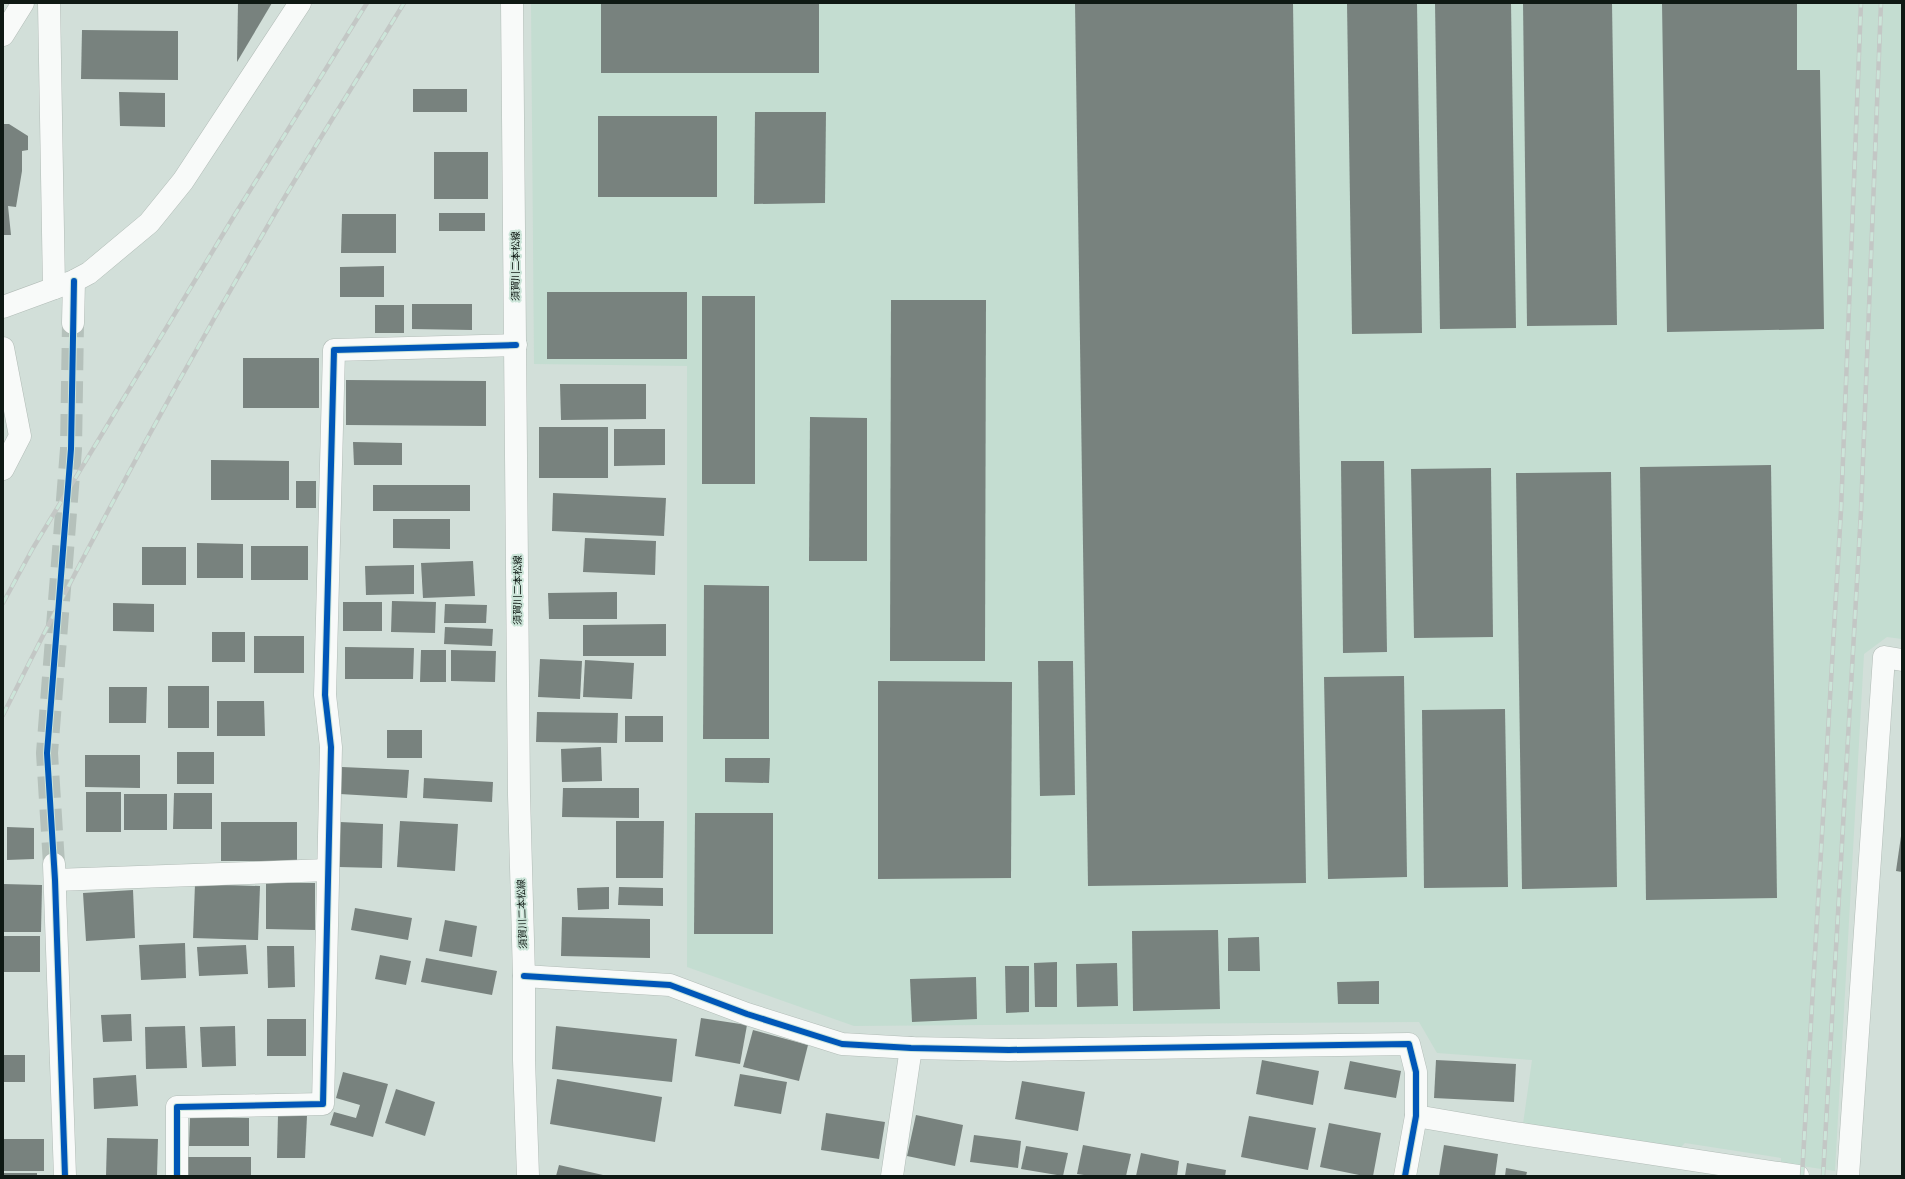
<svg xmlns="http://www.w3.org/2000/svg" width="1905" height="1179" viewBox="0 0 1905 1179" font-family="Roboto,'Noto Sans JP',sans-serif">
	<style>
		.built { fill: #c4ddd1 }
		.building { fill: #78827e }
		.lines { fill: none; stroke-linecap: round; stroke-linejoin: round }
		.minor-tunnel { stroke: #b5c1bb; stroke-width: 22; stroke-dasharray: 22 11; stroke-linecap: butt }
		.minor-casing { stroke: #b2bcb7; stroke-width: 23 }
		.major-casing { stroke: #b2bcb7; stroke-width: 23 }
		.minor { stroke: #f8faf9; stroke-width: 22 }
		.major { stroke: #f8faf9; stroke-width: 22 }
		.rail-casing { stroke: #c3c7c5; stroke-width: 4.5 }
		.rail { stroke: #cce5d9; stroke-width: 3; stroke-dasharray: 9; stroke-linecap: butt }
		.cycleway-casing { stroke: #cce5d9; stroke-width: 8 }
		.cycleway { stroke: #0057b8; stroke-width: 6 }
		.labels { text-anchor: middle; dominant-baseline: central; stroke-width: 4; stroke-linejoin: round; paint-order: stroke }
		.street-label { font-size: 10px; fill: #0f1914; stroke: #cce5d9 }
	</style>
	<rect width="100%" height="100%" fill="#d2dfd9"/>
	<polygon class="built" points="531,3 1902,3 1902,639 1887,637 1864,654 1835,1171 1781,1163 1781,1158 1685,1143 1680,1148 1523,1124 1532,1060 1437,1053 1419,1022 854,1026 687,967 687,366 534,364"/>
	<g class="building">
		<polygon points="238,3 272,3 237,62"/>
		<rect x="601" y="3" width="218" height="70"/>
		<polygon points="1075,3 1293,3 1306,883 1088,886"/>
		<polygon points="1347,3 1417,3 1422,333 1352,334"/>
		<polygon points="1435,3 1511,3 1516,328 1440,329"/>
		<polygon points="1523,3 1612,3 1617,325 1527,326"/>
		<polygon points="1662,3 1797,3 1797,70 1820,70 1824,329 1667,332"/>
		<polygon points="82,30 178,31 178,80 81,79"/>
		<rect x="413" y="89" width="54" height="23"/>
		<polygon points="119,92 165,93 165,127 120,126"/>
		<polygon points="755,112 826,112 825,203 754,204"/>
		<rect x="598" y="116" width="119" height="81"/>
		<polygon points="3,124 9,124 28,136 28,150 22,151 22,171 16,207 8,206 11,235 3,235"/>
		<rect x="434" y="152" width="54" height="47"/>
		<rect x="439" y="213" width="46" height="18"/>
		<polygon points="342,214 396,214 396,253 341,253"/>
		<polygon points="384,266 384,297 340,297 340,267"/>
		<rect x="547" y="292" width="140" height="67"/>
		<rect x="702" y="296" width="53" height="188"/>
		<polygon points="891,300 986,300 985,661 890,661"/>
		<polygon points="412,304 472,304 472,330 412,329"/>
		<rect x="375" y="305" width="29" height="28"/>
		<rect x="243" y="358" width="76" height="50"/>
		<polygon points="346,380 486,381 486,426 346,425"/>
		<polygon points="560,384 646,384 646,419 561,420"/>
		<polygon points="810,417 867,418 867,561 809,561"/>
		<rect x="539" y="427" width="69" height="51"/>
		<polygon points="614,429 665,429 665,465 614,466"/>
		<polygon points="353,442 402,443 402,465 354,465"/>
		<polygon points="211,460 289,461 289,500 211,500"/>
		<polygon points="1341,461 1384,461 1387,652 1343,653"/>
		<polygon points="1771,465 1777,898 1646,900 1640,467"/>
		<polygon points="1491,468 1493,637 1414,638 1411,469"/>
		<polygon points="1611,472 1617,887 1522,889 1516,473"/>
		<rect x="296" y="481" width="20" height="27"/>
		<rect x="373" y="485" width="97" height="26"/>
		<polygon points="553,493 666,498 664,536 552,531"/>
		<polygon points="393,519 450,519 450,549 393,548"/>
		<polygon points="585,538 656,541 655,575 583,572"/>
		<polygon points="197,543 243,544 243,578 197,578"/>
		<rect x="251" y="546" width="57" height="34"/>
		<rect x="142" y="547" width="44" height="38"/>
		<polygon points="473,561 475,596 423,598 421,563"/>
		<polygon points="414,565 414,594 366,595 365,566"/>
		<polygon points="704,585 769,586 769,739 703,739"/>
		<polygon points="617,592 617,619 549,619 548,593"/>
		<polygon points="392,601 436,602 435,633 391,632"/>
		<rect x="343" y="602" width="39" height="29"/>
		<polygon points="113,603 154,604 154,632 113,631"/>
		<polygon points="445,604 487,605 486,623 444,623"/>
		<polygon points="666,624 666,656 583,656 583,625"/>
		<polygon points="445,627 493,629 492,646 444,644"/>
		<rect x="212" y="632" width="33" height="30"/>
		<rect x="254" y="636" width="50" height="37"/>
		<polygon points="345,647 414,648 413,679 345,679"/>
		<polygon points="421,650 446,650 446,682 420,682"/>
		<polygon points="451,650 496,651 495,682 451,681"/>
		<polygon points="540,659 582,661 580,699 538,697"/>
		<polygon points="585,660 634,663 632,699 583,697"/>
		<polygon points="1038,661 1073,661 1075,795 1040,796"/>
		<polygon points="1404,676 1407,877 1328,879 1324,677"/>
		<polygon points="878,681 1012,682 1011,878 878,879"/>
		<rect x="168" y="686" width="41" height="42"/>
		<polygon points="109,687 147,687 146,723 109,723"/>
		<polygon points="217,701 264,701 265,736 217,736"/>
		<polygon points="1505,709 1508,887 1424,888 1422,710"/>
		<polygon points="537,712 618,713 617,743 536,742"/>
		<rect x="625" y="716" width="38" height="26"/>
		<rect x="387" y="730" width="35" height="28"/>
		<polygon points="601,747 602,781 562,782 561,749"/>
		<rect x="177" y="752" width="37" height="32"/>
		<polygon points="85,755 140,755 140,788 85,787"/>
		<polygon points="725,758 770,758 769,783 725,782"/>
		<polygon points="342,767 409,770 407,798 340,794"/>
		<polygon points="424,778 493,782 492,802 423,798"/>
		<polygon points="563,788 639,788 639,818 562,817"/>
		<rect x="86" y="792" width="35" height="40"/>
		<polygon points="174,793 212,793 212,829 173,829"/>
		<rect x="124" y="794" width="43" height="36"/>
		<polygon points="695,813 773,813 773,934 694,934"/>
		<polygon points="400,821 458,824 455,871 397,867"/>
		<polygon points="616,821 664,821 663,878 616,878"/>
		<rect x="221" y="822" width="76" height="39"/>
		<polygon points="340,822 383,824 382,868 339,867"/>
		<polygon points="7,827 34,828 34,859 7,860"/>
		<polygon points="1901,836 1902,836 1902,872 1896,871"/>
		<polygon points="266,883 315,883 315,930 266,929"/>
		<polygon points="3,884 42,885 41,932 3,932"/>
		<polygon points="195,884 260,886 258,940 193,938"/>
		<polygon points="609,887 609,909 578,910 577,888"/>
		<polygon points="619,887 663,888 663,906 618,905"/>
		<polygon points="133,890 135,938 86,941 83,893"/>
		<polygon points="355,908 412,918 408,940 351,930"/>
		<polygon points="562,917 650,919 650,958 561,956"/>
		<polygon points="445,920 477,926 472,957 439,951"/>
		<polygon points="1218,930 1220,1009 1133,1011 1132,931"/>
		<rect x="3" y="936" width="37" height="36"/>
		<polygon points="1259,937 1260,971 1228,971 1228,938"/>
		<polygon points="185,943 186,978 141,980 139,945"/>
		<polygon points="246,945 248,974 199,976 197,947"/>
		<polygon points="267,946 294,946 295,987 268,988"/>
		<polygon points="380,955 411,961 406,985 375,979"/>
		<polygon points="426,958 497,971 492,995 421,982"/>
		<polygon points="1057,962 1057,1007 1035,1007 1034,963"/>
		<polygon points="1117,963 1118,1006 1077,1007 1076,964"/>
		<polygon points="1005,966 1029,966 1029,1012 1006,1013"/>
		<polygon points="976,977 977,1019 912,1022 910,979"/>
		<polygon points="1379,981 1379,1004 1338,1004 1337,982"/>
		<polygon points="131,1014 132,1041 103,1042 101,1015"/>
		<polygon points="701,1018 747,1025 740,1064 695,1056"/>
		<rect x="267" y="1019" width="39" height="37"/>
		<polygon points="185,1026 187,1068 146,1069 145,1027"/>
		<polygon points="235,1026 236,1066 202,1067 200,1027"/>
		<polygon points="556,1026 677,1039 672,1082 552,1069"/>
		<polygon points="753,1030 808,1045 799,1081 743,1067"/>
		<rect x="3" y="1055" width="22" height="27"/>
		<polygon points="1262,1060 1319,1071 1313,1105 1256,1094"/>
		<polygon points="1436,1060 1516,1064 1514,1102 1434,1098"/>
		<polygon points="1350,1061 1401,1071 1396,1098 1344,1089"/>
		<polygon points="343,1072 388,1084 373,1137 330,1125 334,1112 356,1118 360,1105 336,1098"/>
		<polygon points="740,1074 787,1082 781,1114 734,1106"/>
		<polygon points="136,1075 138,1106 94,1109 93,1078"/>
		<polygon points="557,1079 662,1097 655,1142 550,1124"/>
		<polygon points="1022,1081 1085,1092 1078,1131 1015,1119"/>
		<polygon points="396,1089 435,1102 425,1136 385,1123"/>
		<polygon points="826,1113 885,1122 879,1159 821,1150"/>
		<polygon points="278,1115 307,1116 305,1158 277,1158"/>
		<polygon points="916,1115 963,1125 955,1166 907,1156"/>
		<polygon points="1249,1116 1316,1128 1308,1170 1241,1157"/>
		<polygon points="190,1117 249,1118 249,1146 189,1146"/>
		<polygon points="1329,1123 1381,1133 1373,1176 1364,1176 1320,1167"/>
		<polygon points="974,1135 1021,1141 1018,1168 970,1162"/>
		<polygon points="107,1138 158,1139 157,1176 106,1176"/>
		<rect x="3" y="1139" width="41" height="32"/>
		<polygon points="1083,1145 1131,1154 1126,1176 1091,1176 1077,1174"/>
		<polygon points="1444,1145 1498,1154 1495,1176 1439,1176"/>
		<polygon points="1026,1146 1068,1153 1063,1176 1021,1169"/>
		<polygon points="1141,1153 1179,1161 1177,1176 1136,1176"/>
		<rect x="188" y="1157" width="63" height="19"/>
		<polygon points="1187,1163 1226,1170 1225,1176 1185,1176"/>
		<polygon points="559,1165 603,1175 603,1176 556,1176"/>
		<polygon points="1506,1168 1527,1172 1526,1176 1505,1176"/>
		<rect x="3" y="1173" width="34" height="3"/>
	</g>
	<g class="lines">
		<polyline class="minor-tunnel" points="54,864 47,753 71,449 73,323"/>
		<defs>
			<g id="minor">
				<polyline points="49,3 54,288"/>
				<polyline points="3,307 74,281 89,273 149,223 183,181 300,3"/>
				<polyline points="73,323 74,281"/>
				<polyline points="3,348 20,436 3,469"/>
				<polyline points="54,864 65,1176"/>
				<polyline points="55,880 328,870"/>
				<polyline points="524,976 670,985 747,1014 842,1044 911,1048 1009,1050 1409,1044 1416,1072 1416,1116 1405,1176"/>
				<polyline points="1416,1116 1515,1133 1798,1176"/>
				<polyline points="177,1176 177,1107 323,1104 331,747 325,695 334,350 516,345"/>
				<polyline points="892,1176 911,1048"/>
				<polyline points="1848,1176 1884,657 1902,660"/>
			</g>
			<g id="major">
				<polyline points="512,3 519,795 524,976 524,1060 528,1176"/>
				<polyline points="3,35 23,3"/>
			</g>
		</defs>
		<use href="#minor" class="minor-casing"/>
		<use href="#major" class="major-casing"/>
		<use href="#minor" class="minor"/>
		<use href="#major" class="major"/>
		<defs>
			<g id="rail">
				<polyline points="3,603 33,548 234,216 367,3"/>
				<path d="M3,715c81,-163 168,-324 260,-481 45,-78 94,-154 141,-231"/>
				<polyline points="1802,1176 1841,510 1861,3"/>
				<polyline points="1823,1176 1861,511 1881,3"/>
			</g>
		</defs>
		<use href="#rail" class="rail-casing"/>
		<use href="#rail" class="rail"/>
		<defs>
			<g id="cycleway">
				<polyline points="524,976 670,985 747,1014 842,1044 911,1048 1009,1050 1409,1044 1416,1072 1416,1116 1405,1176"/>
				<polyline points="65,1176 55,880 47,753 71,449 74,281"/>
				<polyline points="177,1176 177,1107 323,1104 331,747 325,695 334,350 516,345"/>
			</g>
		</defs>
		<use href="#cycleway" class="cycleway-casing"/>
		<use href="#cycleway" class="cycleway"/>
	</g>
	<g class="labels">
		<g class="street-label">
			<text transform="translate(515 266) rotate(-90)">須賀川二本松線</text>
			<text transform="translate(517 590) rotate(-90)">須賀川二本松線</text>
			<text transform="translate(522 914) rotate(-92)">須賀川二本松線</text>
		</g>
	</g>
	<rect width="1905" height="1179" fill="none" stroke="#0f1914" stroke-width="8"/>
</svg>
